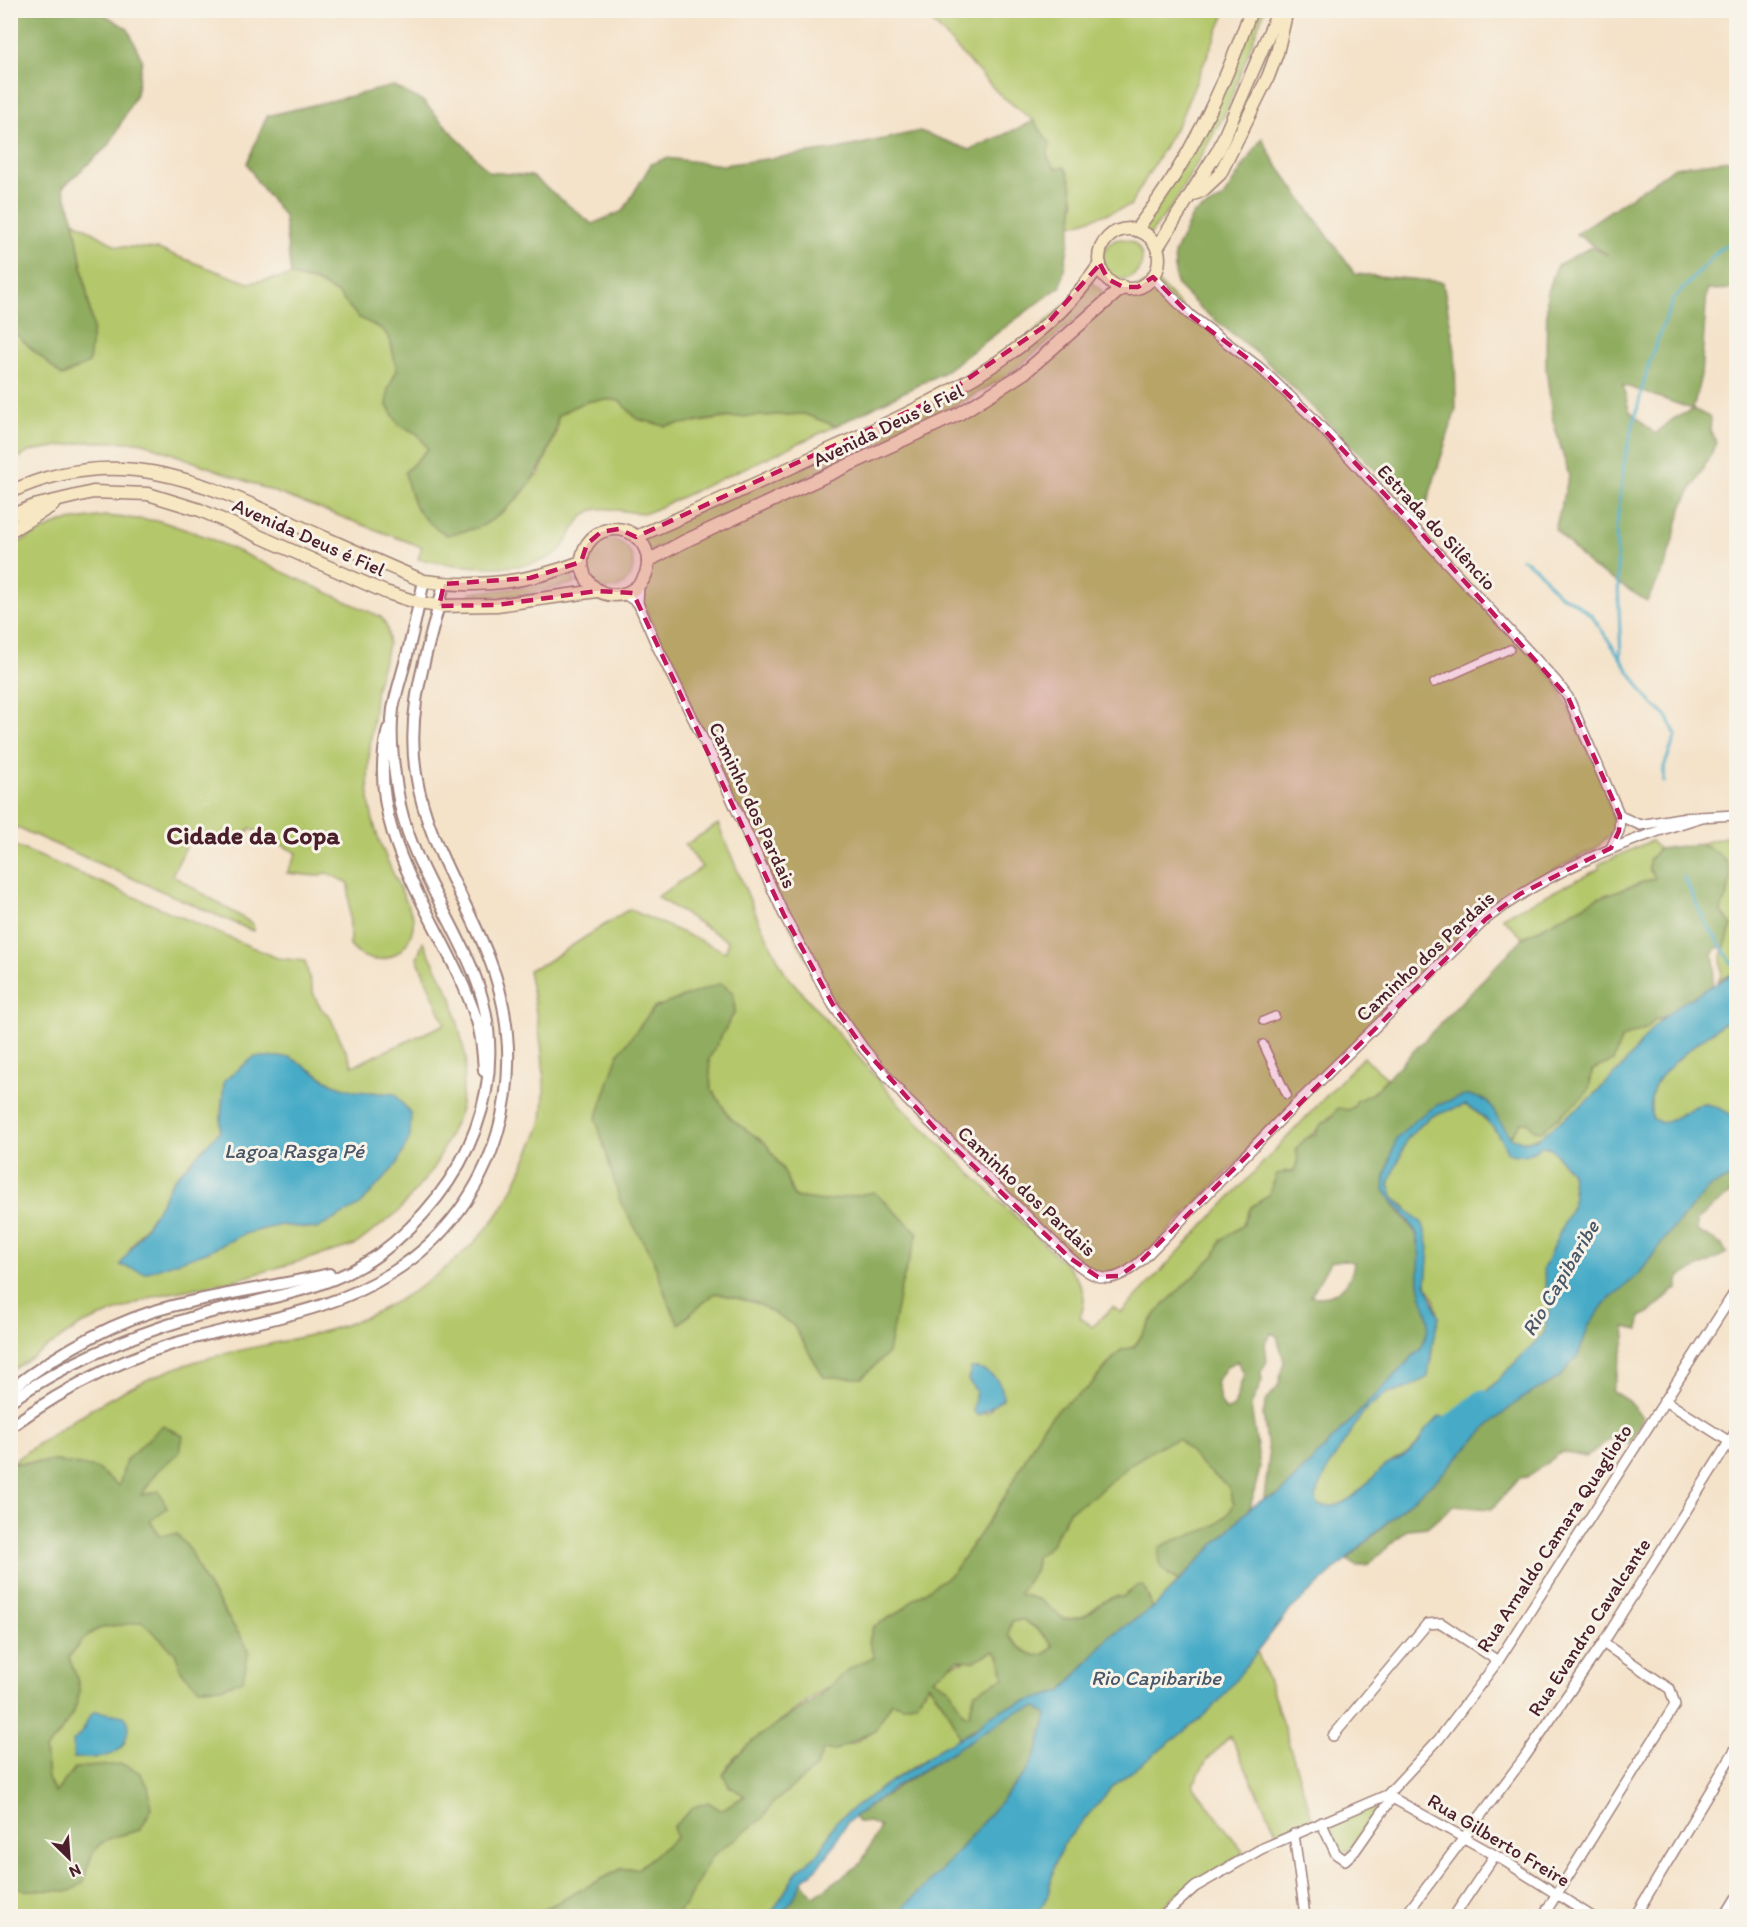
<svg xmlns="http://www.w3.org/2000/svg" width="1747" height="1927" viewBox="0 0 1747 1927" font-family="Itim,sans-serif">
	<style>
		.green { fill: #b4c76b; stroke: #7f734b; stroke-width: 1.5; fill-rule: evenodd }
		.forest { fill: #8fac5f; stroke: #6c6645; stroke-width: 1.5; fill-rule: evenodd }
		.water { fill: #47abc7; stroke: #486579; stroke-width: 1.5; fill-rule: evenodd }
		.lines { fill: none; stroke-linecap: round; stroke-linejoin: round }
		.stream { stroke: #47abc7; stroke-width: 3 }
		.river { stroke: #47abc7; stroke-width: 20 }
		.pedestrian-casing { stroke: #9f807a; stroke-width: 10 }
		.minor-casing { stroke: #9f807a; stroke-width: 12 }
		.tertiary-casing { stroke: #9f807a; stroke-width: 14 }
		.secondary-casing { stroke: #9f807a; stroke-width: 15 }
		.pedestrian { stroke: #fff; stroke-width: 7 }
		.minor { stroke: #fff; stroke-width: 9 }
		.tertiary { stroke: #fff; stroke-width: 10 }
		.secondary { stroke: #f7e8c3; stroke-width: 12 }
		.marked { fill: #c2185b; fill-opacity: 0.2; stroke: #c2185b; stroke-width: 4.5; stroke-dasharray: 12 8; stroke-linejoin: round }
		.labels { text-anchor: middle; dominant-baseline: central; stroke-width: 6; stroke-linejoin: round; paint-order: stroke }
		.street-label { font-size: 20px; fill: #4a1f2b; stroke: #f7f3e8 }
		.water-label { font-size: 21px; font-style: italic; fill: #495769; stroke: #f7f3e8 }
		.district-label { font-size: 26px; font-weight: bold; fill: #4a1f2b; stroke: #f7f3e8 }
	</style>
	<rect width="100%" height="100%" fill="#f7f3e8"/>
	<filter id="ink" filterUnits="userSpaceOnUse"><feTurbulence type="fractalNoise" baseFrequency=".0167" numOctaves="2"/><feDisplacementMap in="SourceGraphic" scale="12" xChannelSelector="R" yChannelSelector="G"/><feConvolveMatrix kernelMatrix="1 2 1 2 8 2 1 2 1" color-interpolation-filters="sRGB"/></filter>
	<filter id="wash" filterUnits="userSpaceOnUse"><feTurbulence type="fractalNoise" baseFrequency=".008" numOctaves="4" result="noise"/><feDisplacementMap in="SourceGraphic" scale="24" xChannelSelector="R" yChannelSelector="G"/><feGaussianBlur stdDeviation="1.35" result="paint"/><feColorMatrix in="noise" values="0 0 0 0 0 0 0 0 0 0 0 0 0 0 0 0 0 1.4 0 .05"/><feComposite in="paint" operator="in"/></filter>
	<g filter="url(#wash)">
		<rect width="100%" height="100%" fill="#f4e2c9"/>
		<g class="green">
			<polygon points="922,11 1226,11 1180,120 1130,206 1070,226 1075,200 1047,157 1050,144 1034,121 999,94"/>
			<polygon points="1254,11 1264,11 1226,112 1174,203 1149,236 1136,225 1199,135"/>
			<path d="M74,221l42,25 42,3 90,34 43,-7 26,6 21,12 20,23 25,13 7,9 7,31 -9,19 11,36 19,9 10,15 -23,23 133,4 18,-42 2,-18c21,-14 38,-19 62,-15l17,18 57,4 37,-6 73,-3 32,12 -187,86c-19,4 -43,-9 -60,0 -14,8 -19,29 -31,40 -29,24 -106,14 -140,7l4,-12 -281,-105h-54l-57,9 -19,12v-133l2,2 80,-4z"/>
			<circle cx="1122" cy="259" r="20"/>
			<polygon points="1153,277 1190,315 1259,367 1556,681 1604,783 1616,829 1595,849 1533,881 1477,921 1132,1268 1098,1277 1009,1200 864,1049 798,943 638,593 652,558 990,396 1104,303 1146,283"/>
			<polygon points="1091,281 1104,293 1070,325 1004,378 930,420 647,553 640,538 995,367"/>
			<path d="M105,516l55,5 47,16 174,80c19,23 -5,54 -6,79 -2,32 -9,68 -6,101 3,40 28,82 44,120 4,33 -36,60 -63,29l-1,-63 -22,-10 -11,3 -29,-3 10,-20 -47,-25 -11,19 -28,-7 -21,-1 -18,36 81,49v7l-242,-106v-279l50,-24z"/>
			<circle cx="608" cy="564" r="25"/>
			<polygon points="570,574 576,583 528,594 467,600 470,593 528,587"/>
			<path d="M718,824l39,93 28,56 117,134 167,161c13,17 20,29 11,49l12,10 21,-20 8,6 242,-256 24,21c-9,10 -24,23 -35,30 -6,3 -12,3 -18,6 -11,5 -16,19 -30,26l-10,31h-9l-13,13 -3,11 -18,12 -9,19 -21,14 -6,15 -57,56 -24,36 -21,11 -24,29 -28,20 -18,19 -39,72 -51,75 -39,26 -13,12 -28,16 -4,14 5,17c-50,28 -95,64 -141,100l-4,28 17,9 -70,43 -39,31h-16l-84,44 -2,3h-152l-8,-5 -14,5h-350v-30l13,4 60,-8c9,-43 17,-42 56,-52l-18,-66 -23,3 -44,27 -7,-15 -3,-30 14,-14 20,-45 -10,-33c28,-38 31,-28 73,-35l34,31 6,19 67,-22 -47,-73 -11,-26 -32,-16 -9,-14 17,-13 -26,-12 16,-25 22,-19 -60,34 -63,-25 -45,2c57,-41 116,-81 186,-102 54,-16 113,-21 166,-43 48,-21 98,-56 130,-97 14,-18 25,-43 34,-64 5,-12 13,-26 15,-38 7,-49 -5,-101 -14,-149l17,-7 84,-54 97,43 2,-11 -71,-44 45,-30 -17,-22zM733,993l2,18 -26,48 2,29 19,30 36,26 18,27 10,26 30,5 50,-10 44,41 -17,53 -77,91 -31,-52 -36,-22 -42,-10 -36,31 -11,-22 -15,-43 -33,-58zM971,1368l25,34 -8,11 -15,-2 3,-20 -8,-11z"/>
			<path d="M1725,837h11v135l-18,9 4,-6 -1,-18 7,-21 -1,-19 -6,-5c1,-8 6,-15 8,-23 4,-24 -9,-38 -31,-45z"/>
			<polygon points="1651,841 1659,849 1649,860 1655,878 1597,898 1523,938 1502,917 1599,869 1599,864"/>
			<path d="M11,844l266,114 28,3c5,17 8,46 24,54l24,51 92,-42 -28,-66 6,-16 29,56 14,60 -6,54 -26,56 -36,44 -43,33 -123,36 -77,15 -74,29 -70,46zM290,1057l43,27 22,7 40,3 -78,135 -37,-4 -36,9 -36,17 -78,-3 29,-41 13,-26 48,-50 2,-31z"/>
			<path d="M1666,1016c-16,14 -28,32 -42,48 -14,18 -80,80 -101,77 -4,0 -9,-3 -13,-4l11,-15 38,-4 32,-37 1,-11 21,-9 9,-23 25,-10 7,-8z"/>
			<path d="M1736,1016v102c-43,-27 -35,-8 -75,5l-9,-5c-2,-9 -2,-18 1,-28 6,-20 64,-64 83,-74z"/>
			<path d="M1465,1105c22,12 32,25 43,48h24l10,-7 9,2 20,25 3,24 -27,94 3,16 -6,27 -58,58 -14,7 -9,9 -2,11 -9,5 -6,-5c-26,12 -17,12 -34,31 -4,5 -11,6 -16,9 -22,15 -47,56 -78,46l-3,-8 15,-34 34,-52 23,-18 19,-4 25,-28 2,-21 6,-23 -5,-18 -8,-15 1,-16 -21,-61 -12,-9 -5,-14 18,-45 22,-22z"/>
			<path d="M1179,1438l24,29 25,19 6,18c-8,17 -21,25 -39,30l-27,41 11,6 -26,27 -10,-23 -14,6 -6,6c-15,-4 -27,13 -39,19 -6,3 -14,3 -20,3l-24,-19 -21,-6 17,-26v-11l14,-11 20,-36 21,-12 41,-35 29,-18z"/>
			<path d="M1024,1620c11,8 20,14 29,26 -13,21 -35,2 -46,-12l5,-13z"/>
			<path d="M994,1651l6,6 4,21 -9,6 -26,31 -6,-2 -15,-25 -16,-8c21,-22 37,-17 62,-29z"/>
			<polygon points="1257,1651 1273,1693 1312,1818 1278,1835 1230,1736 1207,1760 1193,1785 1244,1853 1173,1897 1154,1916 1036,1916 1048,1895 1054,1866 1064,1843 1087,1815 1113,1786 1199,1720"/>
			<path d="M928,1684c13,16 27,34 31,54l-71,45 -53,39 -15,30 -22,18 -28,46h-108l14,-2 10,-10 24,-47 53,-39 9,-14 44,-37 8,-18 30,-6 21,-13 17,-28h25z"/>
			<polygon points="1382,1799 1386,1801 1351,1849 1344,1852 1338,1850 1328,1824"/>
		</g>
		<g class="forest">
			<polygon points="11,10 99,11 128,29 142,60 136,94 110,144 63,187 74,221 93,328 89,363 62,376 11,330"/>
			<path d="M393,86l30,15 66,71 43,4 60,48 31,-13 28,-47 15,-6 57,7 115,-16 82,-18 50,19 64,-29 16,23 -3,13 8,11 10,-1c18,33 1,83 -4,119l-117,86 -108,54 -32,-12 -73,3 -66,9 -28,-7 -17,-18c-24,-4 -42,1 -62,15 -7,45 -35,86 -74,109 -11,5 -25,7 -37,10 -30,-18 -35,-28 -42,-63l23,-23 -10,-15 -19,-9 -12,-19 1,-17 9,-19 -7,-31 -7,-9 -25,-13 -20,-23 -21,-12 -26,-6 -7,-60 -26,-33 -11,-20 20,-47z"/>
			<polygon points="1262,138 1274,161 1355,274 1443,282 1455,351 1456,409 1426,506 1413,507 1263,358 1200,308 1176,284 1174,254 1193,214 1222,199"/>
			<path d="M1736,159v130l-29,1 -6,85 -8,34 18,9 -1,13 7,12 -34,62 -18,62 -18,34 -57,-35 -35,-37 14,-53 -17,-59 -6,-50 1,-73 10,-29 34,-18 17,8 -32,-21 99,-67zM1623,385l69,24v1l-19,9 -18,15 -26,-24z"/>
			<path d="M1698,844c24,7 39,23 29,50 -2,6 -5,11 -6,18l11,13 -7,22 -8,1 -4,7 2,13 -3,17 -46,31 -12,4 -7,8 -25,10 -9,23 -21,9 -3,20 -5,6 -43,35 -7,-1 -6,-8h-7l-11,15 -23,-36 -19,-6 -53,25 -30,56 7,26 24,31 4,20 -1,30 9,26 2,20 -9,19 -142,147 -15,4 5,-43 -6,-42 4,-15 11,-12 6,-26 -7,-25 -6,-3 -6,10 2,18 -6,11 1,9 -11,25 9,62 -10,40 -71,73c-15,-9 -25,-16 -19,-34 28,-17 58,-10 74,-43l-6,-18 -25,-19 -24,-28 -18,6 -29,18 -41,35 -21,12 -20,36 -14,11v11l-17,26 21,6 24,19c7,0 14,0 20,-3 12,-7 24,-23 39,-19l14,-11 6,-1 10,23 -43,28 -49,56 -54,15 -48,31c-4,-19 -18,-39 -31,-54l-11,18 -14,4 -11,-4 -17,28 -41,21 -10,-2 -8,18 -44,37 -9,14 -52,39 -25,47 -10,10 -16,2 -18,-6 -23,6h-84l2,-3 84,-44h16l39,-31 -3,-11 21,-20 14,-5 13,8 24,-14 -16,-10 -6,-12c21,-35 60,-52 92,-75 20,-16 33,-35 59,-41l-5,-17 4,-14 28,-16 13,-12 39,-26 51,-75 39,-72 18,-19 28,-20 32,-37 13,-3 24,-36 57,-56 6,-15 21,-14 9,-19 18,-12 8,-21 17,-3 4,-10 -2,-12 8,-9 12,-6 4,-9 8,-4 10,-13 10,2 6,-3 2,-6 17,-8 150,-155 74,-40 58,-20 -6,-9v-9l10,-11zM1342,1260l12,2c-2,23 -20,39 -43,34l19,-34zM1237,1361l7,12 -10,34 -8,4 -5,-8 -5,-21 11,-16zM1024,1620c11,7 21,14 29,26 -13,21 -35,2 -45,-11l4,-14zM994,1651l6,6 4,21 -29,14 -6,23 -6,-2 -14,-25 -16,-9 25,-19 16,1z"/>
			<polygon points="721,983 733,993 735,1011 709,1059 711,1088 730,1118 766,1144 784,1171 794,1197 825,1201 874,1192 918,1233 901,1286 888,1353 862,1378 824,1377 793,1325 757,1303 715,1293 679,1324 668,1302 653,1259 620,1201 596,1119 618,1054 654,1008"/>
			<path d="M1736,1175v14l-39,31v11l25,14 5,8 -48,24 -2,12c-16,8 -16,20 -37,28l-1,13 -14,-3 1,10 -14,54 16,10 15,17 -14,26 -18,-6 -25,19 -24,-5 -35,25 -8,1 -27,31 -39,-3 -25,21 -20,2 -39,35 -12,2 -10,-6 61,-57 29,-24 53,-55 32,-26 38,-21 18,-22 11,-30 15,-21 35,-30 30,-41 41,-46z"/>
			<path d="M163,1425l20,11 -3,16 -23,19 -16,24 18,-4 8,17 -17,13 9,14 18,-1 14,17 11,26 47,73 -6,30 -20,7 -24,1 -17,-16 -7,-19 -33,-31c-41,7 -47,-1 -73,35 3,10 10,22 10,32 1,21 -20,46 -34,61l3,29 7,14 20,-25 47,-4 17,8 9,14 4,22 -12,22c-39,10 -47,9 -56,52l-13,9 -47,-1 -13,-4v-422l45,-3 40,7 23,18 7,-26z"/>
			<path d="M1037,1707l10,8 -8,32 -12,24 -89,103 -44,42h-115l13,-15 10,-19 12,15 47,-34 19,-36 -11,-5h-11l-4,-5c33,-25 67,-45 101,-67 25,-16 52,-42 82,-43z"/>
		</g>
		<g class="water">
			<path d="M1736,972v44c-19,10 -77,54 -83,74 -3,10 -3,19 -1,28l9,5c39,-12 32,-32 74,-6l1,58 -26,12 -41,46 -30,41 -35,30 -15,21 -11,30 -18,22 -38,21 -32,26 -53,55 -29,24 -122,111 -65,85 -22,21 -86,66 -49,57 -10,23 -6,29 -12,21h-142l44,-42 89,-103 12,-24 8,-32 -10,-8 -21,5 -123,76 -46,34 -16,28 -13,17 -15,13 -11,21 -13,15h-9l28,-46 22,-18 15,-30 53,-39 30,-18 21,-16 37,-20 12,-12 19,-10 54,-15 49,-56 43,-28 97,-100 14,-9 15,-4 142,-147c17,-38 1,-34 -2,-67 -1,-15 3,-31 -2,-46 -5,-15 -24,-31 -33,-45l1,-14 11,-36 19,-20 24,-16 29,-9 19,6 23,36 14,5 13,-3 55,-42 31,-31 31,-40 25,-21zM1465,1105c23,12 32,25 43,48 14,5 22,2 34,-7l9,2 20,25 3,24 -3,11 -28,61 7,38 -6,26 -58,59 -14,7 -9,9 -2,11 -9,5 -11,-8c-16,9 -17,23 -30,35 -7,7 -20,10 -28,17 -18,15 -37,46 -65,37l-3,-8 16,-34 33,-52 23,-18 19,-4 22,-12 5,-37 6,-23 -13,-33 3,-37 -6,-23 -29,-26 -5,-14 18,-45 22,-22z"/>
			<polygon points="254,1057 290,1057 333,1084 355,1091 395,1094 411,1114 410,1137 397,1164 360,1205 317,1229 280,1225 244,1234 209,1251 145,1273 120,1265 159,1207 172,1181 220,1131 224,1081"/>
			<path d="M971,1368c18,1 33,13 32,31 -11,5 -14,13 -26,16l-4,-4 3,-20 -8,-11z"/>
			<path d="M95,1711l29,5 4,5c1,38 -23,37 -54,37l-1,-17 9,-8 8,-18z"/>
		</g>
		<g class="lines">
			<g class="stream">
				<polyline points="1521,558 1537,569 1557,593 1574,602 1592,616 1648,699 1668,718 1676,735 1664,767 1664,782"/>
				<polyline points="1621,659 1616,531 1625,457 1649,362 1673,300 1720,249 1736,240"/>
				<polyline points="1684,877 1704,920 1736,969"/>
			</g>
			<polyline class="river" points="1432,1440 1482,1400"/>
		</g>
	</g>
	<g filter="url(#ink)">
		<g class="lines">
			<defs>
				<g id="pedestrian">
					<polyline points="1434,683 1510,649"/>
					<polyline points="1263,1021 1275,1016"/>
					<polyline points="1263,1044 1287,1095"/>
				</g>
				<g id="minor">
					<polyline points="1153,277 1190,315 1259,367 1312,417 1556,681 1568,697 1620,816 1619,831 1611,848"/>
					<path d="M639,586l-1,17 19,43 61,123 66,146 49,90 31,44 43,51 163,158c29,25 43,28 72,2l141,-143 203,-198c63,-49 141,-79 216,-102"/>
					<polyline points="624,594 638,603"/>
					<polyline points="1620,816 1640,825 1680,818 1736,815"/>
					<polyline points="1664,1400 1730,1442"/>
					<polyline points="1333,1736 1427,1624 1441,1623 1498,1661"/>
					<polyline points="1387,1795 1495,1855 1591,1916"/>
					<polyline points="1321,1822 1336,1854 1345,1860 1355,1851 1392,1798"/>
					<polyline points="1294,1834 1305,1916"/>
					<polyline points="1163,1916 1195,1887 1261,1849 1387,1795 1439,1739 1498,1661 1736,1290"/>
					<polyline points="1405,1916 1524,1758 1603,1643 1736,1431"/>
					<polyline points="1454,1916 1495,1855"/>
					<polyline points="1543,1916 1675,1705 1670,1689 1603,1643"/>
					<polyline points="1635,1916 1736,1748"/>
					<polyline points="1725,1916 1736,1898"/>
				</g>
				<g id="tertiary">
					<path d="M388,729c-27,108 58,195 89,292 5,16 6,33 7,50"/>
					<path d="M10,1390c49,-38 102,-69 162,-84 52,-13 105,-20 157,-32"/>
					<path d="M10,1401c56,-38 116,-64 180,-83 62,-19 134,-24 188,-63 90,-67 139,-176 95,-284 -23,-56 -60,-107 -73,-166 -6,-31 -11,-66 -7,-96 3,-17 9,-34 13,-50 7,-26 12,-52 18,-78"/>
					<path d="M10,1427c56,-40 117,-72 184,-89 67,-18 139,-27 199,-66 106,-67 141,-200 96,-314 -24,-62 -63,-117 -73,-184 -11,-69 13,-124 28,-190"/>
				</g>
				<g id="secondary">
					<polyline points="1192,195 1203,190 1220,174 1268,77 1277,53 1287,10"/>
					<circle cx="1129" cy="259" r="30"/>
					<path d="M1136,230c53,-67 87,-140 115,-220"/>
					<polyline points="1157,248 1219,149 1279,10"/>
					<path d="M10,492c104,-49 188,-13 284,32 43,19 86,39 130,57 55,8 106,1 157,-19"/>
					<polyline points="10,516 34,506 93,492 148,494 200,510 385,592 419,603 439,606 497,605 597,591"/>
					<circle cx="615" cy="562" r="33"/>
					<polyline points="10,531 53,505"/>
					<path d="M636,537c58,-25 115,-51 171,-77 105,-48 226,-97 293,-196"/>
					<polyline points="648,561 683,542 959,414 1024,373 1123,287"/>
				</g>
			</defs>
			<use href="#pedestrian" class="pedestrian-casing"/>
			<use href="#minor" class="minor-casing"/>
			<use href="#tertiary" class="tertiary-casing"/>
			<use href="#secondary" class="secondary-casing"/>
			<use href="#pedestrian" class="pedestrian"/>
			<use href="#minor" class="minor"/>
			<use href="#tertiary" class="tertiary"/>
			<use href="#secondary" class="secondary"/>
		</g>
	</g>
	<path class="marked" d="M1100,264l8,15 15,8h15l15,-10 37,38 69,52 53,50 112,119 144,161 52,119 -1,15 -8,17 -91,46 -34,25 -344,341 -23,16 -21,1 -28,-19 -132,-126 -74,-83 -31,-44 -49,-90 -151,-322 -36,-2 -100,14 -58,1 5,-22 86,-6 51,-16 6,-18 14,-12 18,-3 17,8 308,-142 101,-69z"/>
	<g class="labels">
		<g class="street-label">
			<text transform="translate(888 425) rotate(-26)">Avenida Deus é Fiel</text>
			<text transform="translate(1437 527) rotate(47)">Estrada do Silêncio</text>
			<text transform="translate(309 537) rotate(24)">Avenida Deus é Fiel</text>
			<text transform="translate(753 805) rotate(65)">Caminho dos Pardais</text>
			<text transform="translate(1425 956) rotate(-43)">Caminho dos Pardais</text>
			<text transform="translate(1027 1191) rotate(43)">Caminho dos Pardais</text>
			<text transform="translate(1554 1538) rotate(-57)">Rua Arnaldo Camara Quaglioto</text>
			<text transform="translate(1589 1627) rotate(-57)">Rua Evandro Cavalcante</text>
			<text transform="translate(1499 1840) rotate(31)">Rua Gilberto Freire</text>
		</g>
		<g class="water-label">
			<text x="294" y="1150">Lagoa Rasga Pé</text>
			<text transform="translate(1560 1278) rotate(-59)">Rio Capibaribe</text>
			<text x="1156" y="1677">Rio Capibaribe</text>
		</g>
		<g class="district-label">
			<text x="253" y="835">Cidade da Copa</text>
		</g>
	</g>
	<rect width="1747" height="1927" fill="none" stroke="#f7f3e8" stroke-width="36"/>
	<g transform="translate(69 1858) rotate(155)" stroke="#f7f3e8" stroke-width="4.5" paint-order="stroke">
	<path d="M0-4.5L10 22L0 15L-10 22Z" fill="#4a1f2b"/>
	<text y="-9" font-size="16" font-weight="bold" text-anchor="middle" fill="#4a1f2b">N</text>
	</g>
</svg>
